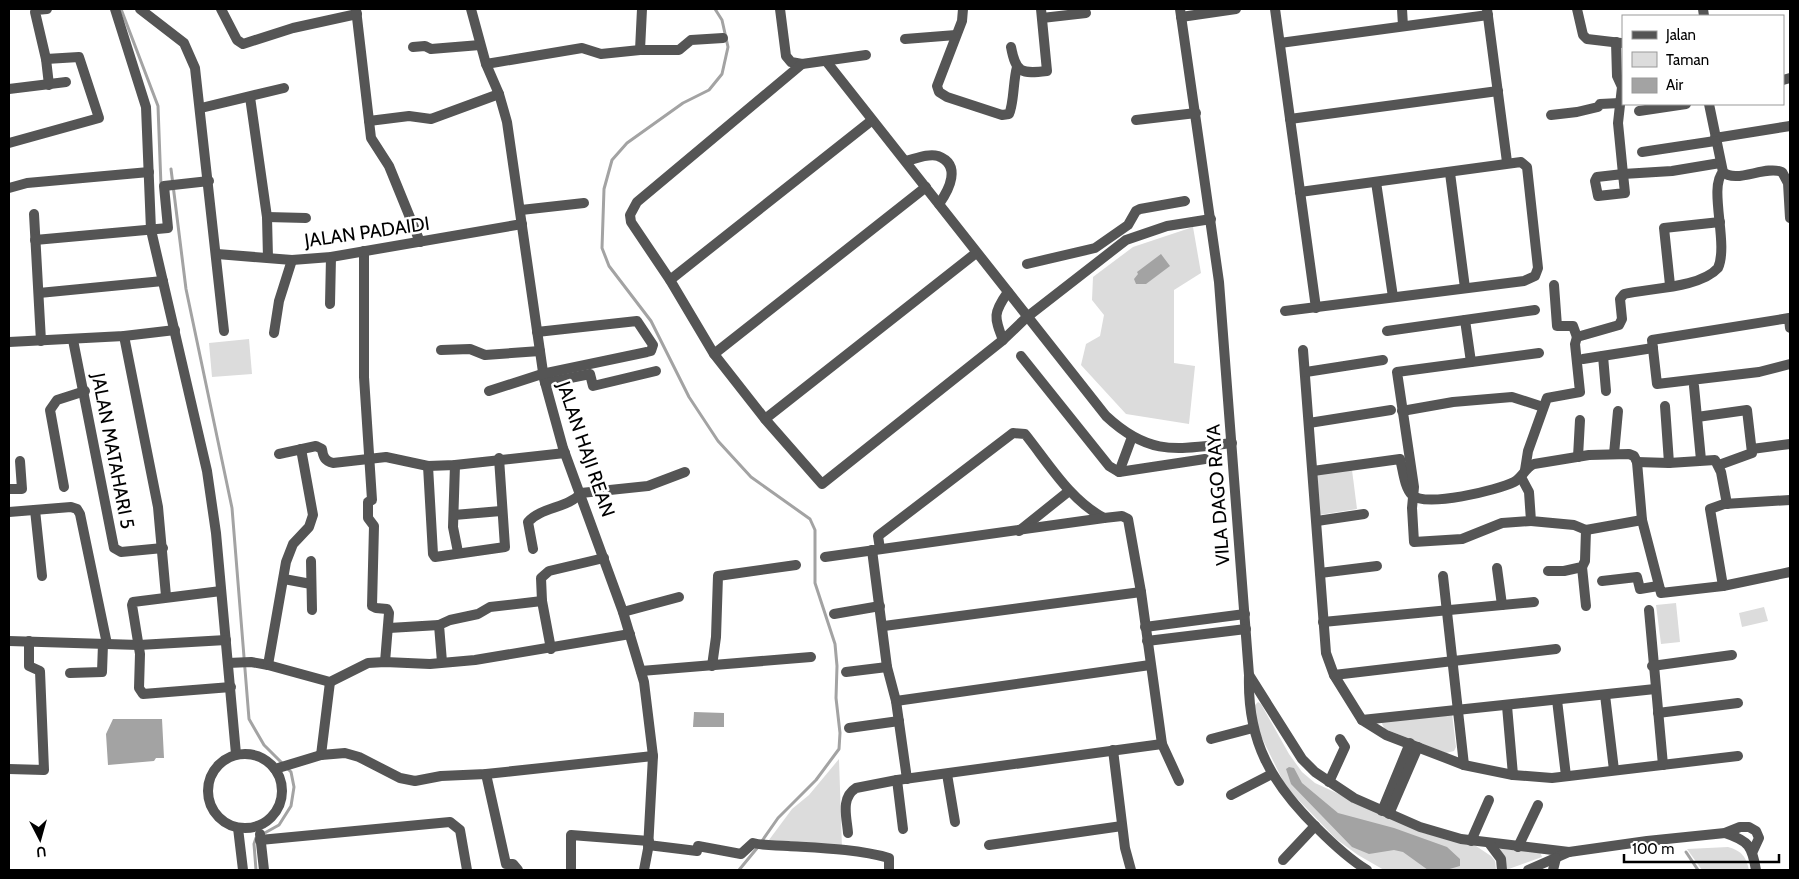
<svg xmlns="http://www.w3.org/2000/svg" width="1799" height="879" viewBox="0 0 1799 879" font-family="Cabin,sans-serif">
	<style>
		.green { fill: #dcdcdc }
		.water { fill: #a3a3a3 }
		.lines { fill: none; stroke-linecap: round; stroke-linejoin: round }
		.stream { stroke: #a3a3a3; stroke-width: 3 }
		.minor { stroke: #555; stroke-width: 10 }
		.labels { text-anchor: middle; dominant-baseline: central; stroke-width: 5; stroke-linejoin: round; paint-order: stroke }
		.street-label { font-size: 19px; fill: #000; stroke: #fff }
	</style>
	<rect width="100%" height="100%" fill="#fff"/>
	<g class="green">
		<polygon points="1193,227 1201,273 1174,290 1174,363 1195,366 1189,424 1126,414 1081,365 1086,344 1100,336 1104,315 1092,300 1093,277 1133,247"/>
		<polygon points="249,339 252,374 212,377 209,343"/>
		<polygon points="1352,470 1357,509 1319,515 1316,474"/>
		<polygon points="1676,603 1680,642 1661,644 1656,605"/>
		<polygon points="1764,607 1768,621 1742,627 1739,613"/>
		<polygon points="1258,702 1261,704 1289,754 1302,772 1315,783 1423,833 1473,844 1491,856 1495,861 1496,870 1384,870 1358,855 1336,839 1286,787 1260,734 1253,707"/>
		<polygon points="1452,714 1456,747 1454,751 1446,753 1385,729 1382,724 1383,720"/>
		<polygon points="839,759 842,848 766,844 792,809 809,795"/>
		<path d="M1728,847c14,4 18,10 21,23h-47l-15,-21z"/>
		<polygon points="1500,849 1540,852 1542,857 1506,870"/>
	</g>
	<g class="water">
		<polygon points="1161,254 1170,266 1146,284 1136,284 1134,279 1138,274 1137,272"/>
		<polygon points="694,712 724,713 724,727 693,727"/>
		<polygon points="113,719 162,719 164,758 156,758 154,761 108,765 106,734"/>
		<polygon points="1289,767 1294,768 1302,783 1338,813 1394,828 1447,847 1460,859 1460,866 1446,870 1428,870 1403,852 1394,850 1369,854 1352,847 1291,784 1286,769"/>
	</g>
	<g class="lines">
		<g class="stream">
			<polyline points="121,9 158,106 161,186"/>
			<polyline points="715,9 722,20 728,47 722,74 709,90 683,103 627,143 612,160 604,189 602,248 609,266 651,321 689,397 718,441 751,477 810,519 815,530 815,583 835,644 837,666 836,698 840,733 839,749 816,780 778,818 762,841"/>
			<polyline points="171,169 186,289 232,508 249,719 264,745 291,772 294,787 291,806 279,825 261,835"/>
			<polyline points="256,838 254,844 256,870"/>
			<polyline points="1686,852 1698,870"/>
			<polyline points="739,870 758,847"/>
		</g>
		<g class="minor">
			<polyline points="47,9 36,10 35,12 46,59 49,85"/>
			<polyline points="115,9 146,107 151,230 207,471 216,533 236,754"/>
			<polyline points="140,9 184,43 195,68 224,331"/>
			<polyline points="221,9 237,40 243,44 293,28 357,14"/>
			<polyline points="356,9 371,138 389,166 420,242"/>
			<polyline points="471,9 486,64 499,94 507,122 544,379 563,448 623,612 644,682 653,756 648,849 644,870"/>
			<polyline points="780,9 786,56 791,62 802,64 866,55"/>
			<path d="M963,9l-1,12 -25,65 2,6 8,5 55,18 7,-1c5,-10 4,-33 8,-47"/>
			<polyline points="1180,9 1219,282 1249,675 1302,759 1315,772 1354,798 1420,827 1461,839 1569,852"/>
			<polyline points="1275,9 1316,308"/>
			<polyline points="1402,9 1403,26"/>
			<polyline points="1487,9 1507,162"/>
			<polyline points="1577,9 1583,35 1587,39 1621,43"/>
			<polyline points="1703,9 1704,16"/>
			<polyline points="1181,17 1236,9"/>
			<polyline points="1042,18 1086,13"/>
			<polyline points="905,39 956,35"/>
			<polyline points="1616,42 1617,76 1622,87 1618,123 1623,174 1672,171 1720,163"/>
			<polyline points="1280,43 1488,15"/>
			<polyline points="413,47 425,46 431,49 480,45"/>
			<path d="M1011,47c5,26 10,27 36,24l-6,-62"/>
			<polyline points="640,50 679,50 691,40 723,38"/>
			<path d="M826,61l280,355c44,41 71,33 126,27"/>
			<polyline points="486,64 582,48 601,54 640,50 642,9"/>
			<polyline points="802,64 637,202 630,215 631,222 670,280 714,354 765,419 822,484 1003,340 1027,317 1126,240 1167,226 1211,219"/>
			<polyline points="1783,80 1790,78"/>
			<polyline points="9,89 66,82"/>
			<polyline points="250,97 267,217 268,258"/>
			<path d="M1709,104l14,68c13,12 42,-7 59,0l6,11 2,35"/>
			<polyline points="201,108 284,88"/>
			<polyline points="1639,111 1686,104"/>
			<polyline points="1551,115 1577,112 1598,107 1600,104 1620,103"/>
			<polyline points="1290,119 1498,91"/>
			<polyline points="1136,120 1196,113"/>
			<polyline points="369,121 409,116 431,119 499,94"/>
			<polyline points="1715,138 1790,126"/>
			<polyline points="9,143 99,118 79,57 46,59"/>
			<polyline points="1642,152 1715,141"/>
			<path d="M906,161c9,-2 22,-8 32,-5 24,9 11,34 1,48"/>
			<polyline points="1450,173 1465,288"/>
			<polygon points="1623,174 1625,193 1598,196 1595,181 1597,177"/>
			<polyline points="1376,182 1393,297"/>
			<polyline points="9,188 27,183 149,172"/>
			<polyline points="521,210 584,203"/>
			<polyline points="34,214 41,341"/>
			<polyline points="267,217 306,218"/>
			<polyline points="35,240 168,228 164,186 209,181"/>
			<polyline points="364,251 364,377 372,500 368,502 368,518 374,526 372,606 376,608 387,609 389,613 385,662"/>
			<polyline points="217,254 292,260 331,257 522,224"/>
			<polyline points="1027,264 1095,248 1128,225 1136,211 1140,209 1185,201"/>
			<polyline points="670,280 871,121"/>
			<polyline points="1554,285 1557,326 1573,326 1577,337"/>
			<polyline points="1670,285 1664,228 1720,222"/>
			<polyline points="39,293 163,281"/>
			<polyline points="330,304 331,257"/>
			<polyline points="1285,311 1524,281 1535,276 1538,268 1527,167 1521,162 1300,192"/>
			<polyline points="1465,320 1471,362"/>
			<polyline points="1790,328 1789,318 1652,340 1657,384 1759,372 1790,364"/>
			<polyline points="1387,331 1535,310"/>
			<polyline points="274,333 279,301 292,260"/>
			<polyline points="124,336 158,507 166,596"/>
			<polyline points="73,340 114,548 121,552 163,548"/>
			<path d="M1003,340c-9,-23 -10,-27 5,-48"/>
			<polyline points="9,342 124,336 175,330"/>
			<polyline points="441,350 470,349 485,355 540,351"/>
			<polyline points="1303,350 1326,653 1334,675 1362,720 1386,735 1464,765 1513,775 1552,778 1738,756"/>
			<polyline points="714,354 926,187"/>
			<polyline points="1021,356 1109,466 1119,472 1205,459"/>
			<polyline points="1603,356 1606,391"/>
			<polyline points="1583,359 1653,348"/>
			<polyline points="1306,372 1383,360"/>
			<polyline points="545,383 590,374 593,386 656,371"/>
			<polyline points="1694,386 1701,460"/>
			<polyline points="489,391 542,374 647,352 651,351 653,345 637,321 537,332"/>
			<polyline points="1665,406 1669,463"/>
			<polyline points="1402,411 1453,402 1512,397 1543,407"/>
			<polyline points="1697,417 1747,410 1752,453 1719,465"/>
			<polyline points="765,419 976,253"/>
			<polyline points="1309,423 1391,410"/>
			<polyline points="1752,449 1790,444"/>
			<path d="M279,454l37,-8 6,3c1,8 3,12 11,14l53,-6 42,9 27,-1 110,-12"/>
			<polyline points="1614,454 1618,411"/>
			<polyline points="1578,457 1580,420"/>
			<polyline points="1637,462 1669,463 1715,460 1721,472 1727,504"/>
			<polyline points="455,465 453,527 458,552"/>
			<polyline points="428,466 433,554 435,557 505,547 499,458"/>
			<path d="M1525,470l3,-19 19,-53 33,-6 -5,-48 2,-7 42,-12 3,-6 -2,-20 4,-5c26,-6 76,-6 94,-26 11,-24 -10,-81 5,-96"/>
			<path d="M1313,471l87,-12c3,10 4,28 12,36 13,13 86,-5 102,-13 8,-4 11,-14 20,-18l55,-9 40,-1 5,2 3,6 5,58 19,73 62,-7 67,-14"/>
			<polyline points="1119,472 1132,437"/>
			<polyline points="1521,477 1529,492 1531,521 1574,525 1586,530 1642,520"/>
			<polyline points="64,487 50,410 57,400 85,391"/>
			<polyline points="9,489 22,489 20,461"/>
			<polyline points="35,510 42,576"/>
			<polyline points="9,512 71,507 77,509 80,514 107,644"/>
			<polyline points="454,515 501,511"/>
			<polyline points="1317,521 1364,514"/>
			<polyline points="1531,521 1502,523 1462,539 1414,542 1412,508 1414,487 1397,372 1539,353"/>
			<polyline points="1019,531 1069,491"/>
			<path d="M533,549l-5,-27c13,-15 41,-14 53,-29l67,-7 37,-14"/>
			<path d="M880,549l-2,-13 135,-103 12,1c24,30 45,66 79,84"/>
			<polyline points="872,550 887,667 896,701 907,779"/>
			<polyline points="825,557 1104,518 1122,516 1128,519 1141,592 1162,744 1179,781"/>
			<polyline points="311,561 312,610"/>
			<polyline points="1582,567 1586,606"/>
			<polyline points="1497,568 1502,605"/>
			<polyline points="1548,571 1564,571 1582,567 1585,561 1586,530"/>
			<polyline points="1320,573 1377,566"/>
			<polyline points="1443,576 1464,765"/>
			<polyline points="284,579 311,584"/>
			<polyline points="1602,581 1637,577 1640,589 1658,586"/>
			<polyline points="1723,586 1710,509 1724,504 1790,500"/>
			<polyline points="221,591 133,602 132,605 140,654 139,688 143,694 231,687"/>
			<polyline points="1649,610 1663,765"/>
			<polyline points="623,612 679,597"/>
			<polyline points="834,614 880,606"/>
			<polyline points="1323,622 1534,602"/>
			<polyline points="884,626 1141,592"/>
			<polyline points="1145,627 1245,614"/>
			<polyline points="389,628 439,625"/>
			<polyline points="9,641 139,645 226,640"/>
			<polyline points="1147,641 1246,629"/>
			<polyline points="551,649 542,601 541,578 549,571 604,558"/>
			<polyline points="442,662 439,625 450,620 478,614 490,607 542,601"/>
			<polyline points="228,663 251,662 268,665 330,682 368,663 385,662 430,664 475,660 630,634"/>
			<polyline points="268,665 286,562 293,544 309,527 313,515 301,449"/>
			<polyline points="712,666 716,637 718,576 796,565"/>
			<polyline points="1652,666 1732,655"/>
			<polyline points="641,671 811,657"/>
			<polyline points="846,672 887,667"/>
			<polyline points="70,673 102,672 103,644"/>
			<path d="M1249,675c-2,66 22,108 69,154 15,15 31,30 49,41"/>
			<polyline points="1334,675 1556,649"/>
			<polyline points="1605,695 1614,770"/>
			<polyline points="1557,700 1566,776"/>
			<polyline points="896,701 1150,665"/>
			<polyline points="1507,706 1513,775"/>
			<polyline points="1658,713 1738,703"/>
			<polyline points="1362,720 1655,689"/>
			<polyline points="849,728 899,721"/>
			<polyline points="1211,739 1253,728"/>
			<polyline points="1113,750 1125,848 1131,870"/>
			<circle cx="245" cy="791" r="37"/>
			<polyline points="321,755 330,682"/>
			<polyline points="9,769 44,770 40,671 29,666 29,641"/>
			<polyline points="275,769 321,755 345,753 359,757 400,778 415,781 441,776 486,774 653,756"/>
			<polyline points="486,774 506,864 513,864 518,870"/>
			<polyline points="947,774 955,822"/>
			<polyline points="897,780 903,829"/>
			<polyline points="1329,782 1345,747 1340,739"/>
			<polyline points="1231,795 1272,774"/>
			<polyline points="1382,811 1410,743"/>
			<polyline points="1389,814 1418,747"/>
			<polyline points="238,828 243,870"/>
			<path d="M848,833c-1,-15 -8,-35 8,-45l41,-8 265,-36"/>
			<path d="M1725,833c24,8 27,13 31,37"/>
			<polyline points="260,834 264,870"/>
			<polyline points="260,840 450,822 460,830 467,870"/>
			<polyline points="1471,841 1489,800"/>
			<polyline points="1489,843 1501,859 1502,870"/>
			<path d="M648,845l49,6 1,-5 43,8 12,-11c12,3 22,2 35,3 32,2 69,3 101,12v12"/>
			<polyline points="989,845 1122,826"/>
			<polyline points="1518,847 1538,805"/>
			<polyline points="1283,860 1315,826"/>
			<polyline points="571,870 571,835 649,841"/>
			<polyline points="1528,870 1569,852 1647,841 1725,833 1740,827 1749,827 1756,831 1759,838 1753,851"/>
			<polyline points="1553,870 1556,858"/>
		</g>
	</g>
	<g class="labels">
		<g class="street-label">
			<text transform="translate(367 232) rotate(-8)">JALAN PADAIDI</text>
			<text transform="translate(586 449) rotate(71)">JALAN HAJI REAN</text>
			<text transform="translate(113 451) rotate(79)">JALAN MATAHARI 5</text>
			<text transform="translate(1218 495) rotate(-94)">VILA DAGO RAYA</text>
		</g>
	</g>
	<rect width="1799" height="879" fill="none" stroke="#000000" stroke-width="20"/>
	<rect x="1622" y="15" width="162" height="90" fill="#ffffff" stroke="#999999"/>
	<rect x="1632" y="31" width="25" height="8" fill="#555555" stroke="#999999"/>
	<text x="1666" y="40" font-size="15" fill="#000000">Jalan</text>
	<rect x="1632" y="52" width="25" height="15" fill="#dcdcdc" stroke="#999999"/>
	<text x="1666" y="65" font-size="15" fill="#000000">Taman</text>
	<rect x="1632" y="78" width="25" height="15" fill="#a3a3a3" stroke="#999999"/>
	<text x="1666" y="90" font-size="15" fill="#000000">Air</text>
	<g transform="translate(40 839) rotate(174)" stroke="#ffffff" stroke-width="4" paint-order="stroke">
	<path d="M0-4L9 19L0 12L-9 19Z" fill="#000000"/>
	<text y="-8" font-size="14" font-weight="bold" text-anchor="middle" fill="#000000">U</text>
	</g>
	<path d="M1624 854v8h155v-8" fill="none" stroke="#000000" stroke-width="2.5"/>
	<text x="1632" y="854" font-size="15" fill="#000000" stroke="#ffffff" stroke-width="4" paint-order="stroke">100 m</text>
</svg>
